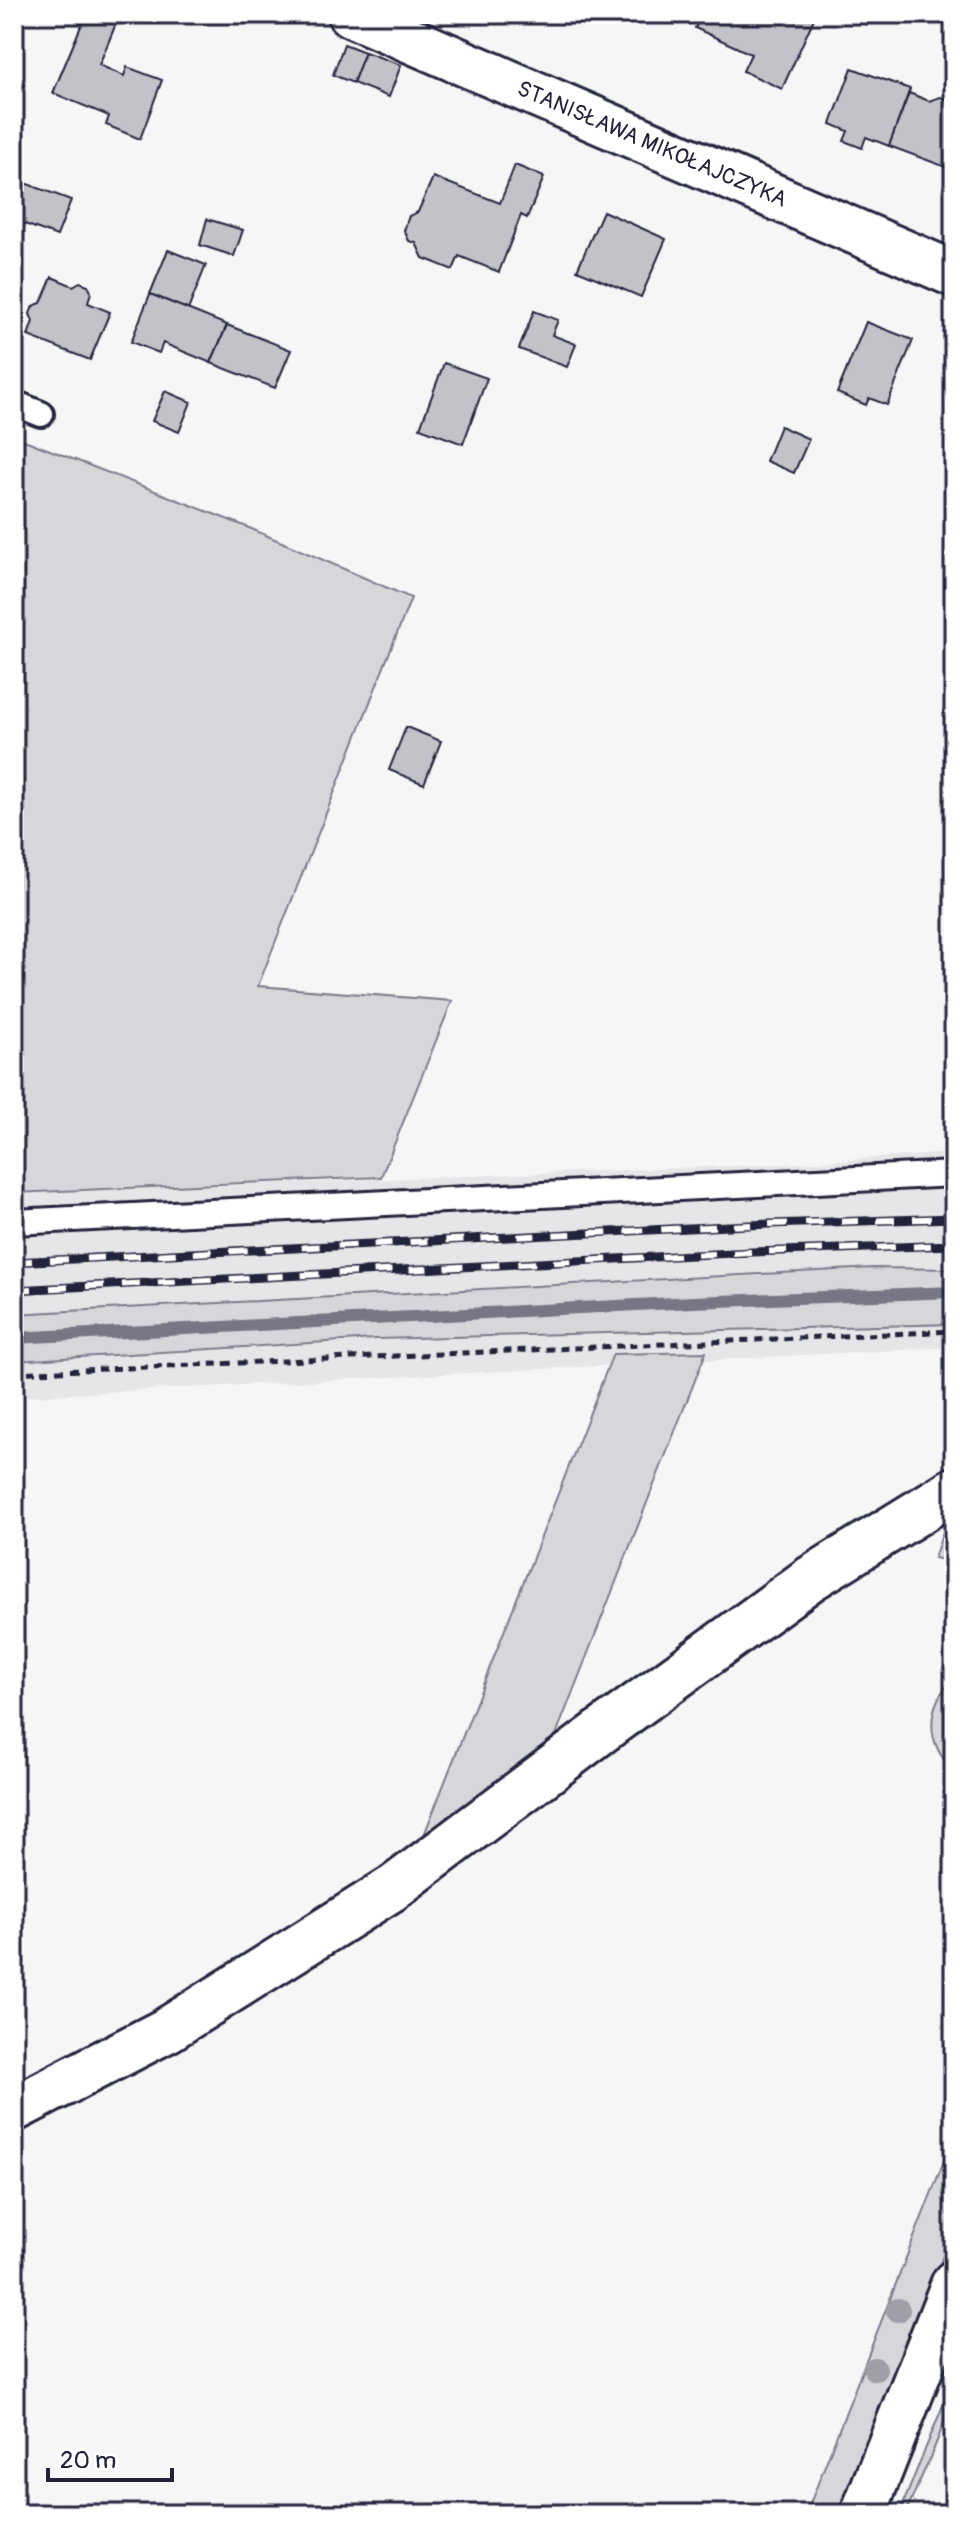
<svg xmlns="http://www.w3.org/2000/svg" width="968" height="2528" viewBox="0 0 968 2528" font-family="Pangolin,sans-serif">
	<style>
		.built { fill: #e6e6e9 }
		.green { fill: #d7d7db; stroke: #7c7c8b; stroke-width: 2 }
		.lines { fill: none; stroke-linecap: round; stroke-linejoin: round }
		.stream { stroke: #767685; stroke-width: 12 }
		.building { fill: #c2c2c9; stroke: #22223b; stroke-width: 2 }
		.service-casing { stroke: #22223b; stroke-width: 30 }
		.minor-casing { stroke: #22223b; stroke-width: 50 }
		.tertiary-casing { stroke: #22223b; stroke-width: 50 }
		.path { stroke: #22223b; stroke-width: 5; stroke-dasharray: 8 6; stroke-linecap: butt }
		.service { stroke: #fff; stroke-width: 24 }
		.minor { stroke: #fff; stroke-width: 44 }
		.tertiary { stroke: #fff; stroke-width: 44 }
		.rail-casing { stroke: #22223b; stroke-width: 9 }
		.rail { stroke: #fff; stroke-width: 6; stroke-dasharray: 18; stroke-linecap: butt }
		.tree { fill: #9f9faa }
		.labels { text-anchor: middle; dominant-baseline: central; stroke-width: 6; stroke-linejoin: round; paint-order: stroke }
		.street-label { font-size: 22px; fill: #22223b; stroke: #fff }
	</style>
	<rect width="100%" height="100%" fill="#f6f6f7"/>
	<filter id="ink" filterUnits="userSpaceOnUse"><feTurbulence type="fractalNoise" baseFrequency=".0125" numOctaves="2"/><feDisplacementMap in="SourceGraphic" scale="16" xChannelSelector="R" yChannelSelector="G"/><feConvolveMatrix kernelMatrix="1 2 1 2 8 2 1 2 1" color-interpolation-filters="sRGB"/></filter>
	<g filter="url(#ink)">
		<polygon class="built" points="954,1153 954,1347 14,1397 14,1193 781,1164"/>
		<g class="green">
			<polygon points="14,436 247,527 411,598 258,986 452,1001 381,1177 14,1193"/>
			<polygon points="873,1268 954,1269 954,1324 375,1339 14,1361 14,1314"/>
			<polygon points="706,1352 550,1750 415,1858 613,1354"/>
			<polygon points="954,1505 954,1562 934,1558 952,1506"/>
			<path d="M954,1679v91c-29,-24 -29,-67 0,-91z"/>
			<polygon points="954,2135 954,2228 842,2514 806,2514"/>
			<path d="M954,2378c0,34 -34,101 -49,136h-6z"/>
		</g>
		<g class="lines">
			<polyline class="stream" points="14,1338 693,1302 954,1292"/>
		</g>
		<g class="building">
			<polygon points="86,14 120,14 99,65 124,76 127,67 162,80 140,139 106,125 109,116 53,93"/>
			<polygon points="701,14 816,14 782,89 743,71 751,54 695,28"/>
			<polygon points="344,44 365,52 353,83 333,75"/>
			<polygon points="365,52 401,65 389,97 353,83"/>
			<polygon points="852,68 910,89 889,146 866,137 862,148 844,141 848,131 831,124"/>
			<polygon points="909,93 929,101 940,97 950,100 954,106 954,170 889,146"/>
			<polygon points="515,165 544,177 527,218 521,215 499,272 459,256 453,270 423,258 416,243 409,241 404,230 409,216 418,212 433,177 500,203"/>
			<polygon points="14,179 71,200 57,236 14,220"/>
			<polygon points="603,211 666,239 641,297 577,270"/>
			<polygon points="207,219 243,230 234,256 200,245"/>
			<polygon points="168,250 206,265 188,310 150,294"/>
			<polygon points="52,277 73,286 80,282 88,285 91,292 88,303 110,312 90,360 28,336 33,321 30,314 33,306 41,303"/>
			<polygon points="150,294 227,325 211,363 163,343 159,353 131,342"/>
			<polygon points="534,311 558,320 552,335 576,344 567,367 519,349"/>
			<polygon points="866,322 913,340 887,405 869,398 866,405 837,393"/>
			<polygon points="227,325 291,350 275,388 211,363"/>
			<polygon points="444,363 487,378 463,444 420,428"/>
			<polygon points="165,391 191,402 179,432 152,421"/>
			<polygon points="780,426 809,439 794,473 766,461"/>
			<polygon points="954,536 954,559 946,556"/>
			<polygon points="406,727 441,741 424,784 389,770"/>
		</g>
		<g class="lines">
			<defs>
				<g id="service">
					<polyline points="14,403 41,414"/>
					<polyline points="14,1222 954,1174"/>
				</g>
				<g id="minor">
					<polyline points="350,14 954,274"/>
					<polyline points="14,2109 167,2030 393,1888 611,1724 810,1579 954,1490"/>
				</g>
				<polyline id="tertiary" points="863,2514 954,2283"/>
			</defs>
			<use href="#service" class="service-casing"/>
			<use href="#minor" class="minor-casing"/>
			<use href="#tertiary" class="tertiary-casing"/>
			<polyline class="path" points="14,1373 954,1331"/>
			<use href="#service" class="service"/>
			<use href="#minor" class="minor"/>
			<use href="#tertiary" class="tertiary"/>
			<defs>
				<g id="rail">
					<polyline points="14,1262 769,1224 954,1218"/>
					<polyline points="14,1290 752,1252 954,1245"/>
				</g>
			</defs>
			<use href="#rail" class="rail-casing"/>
			<use href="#rail" class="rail"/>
		</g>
		<g class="tree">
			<circle cx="898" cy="2310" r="12"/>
			<circle cx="875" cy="2369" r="12"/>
		</g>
	</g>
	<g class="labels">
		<g class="street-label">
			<text transform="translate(652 144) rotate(23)">STANISŁAWA MIKOŁAJCZYKA</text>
		</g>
	</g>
	<rect width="968" height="2528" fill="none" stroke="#fff" stroke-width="48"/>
	<rect x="24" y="24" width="920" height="2480" fill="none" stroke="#22223b" stroke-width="3" filter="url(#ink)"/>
	<path d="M48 2468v12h124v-12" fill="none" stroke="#22223b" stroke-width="4"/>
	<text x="60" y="2468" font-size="24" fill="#22223b" stroke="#ffffff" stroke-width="6" paint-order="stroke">20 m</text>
</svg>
